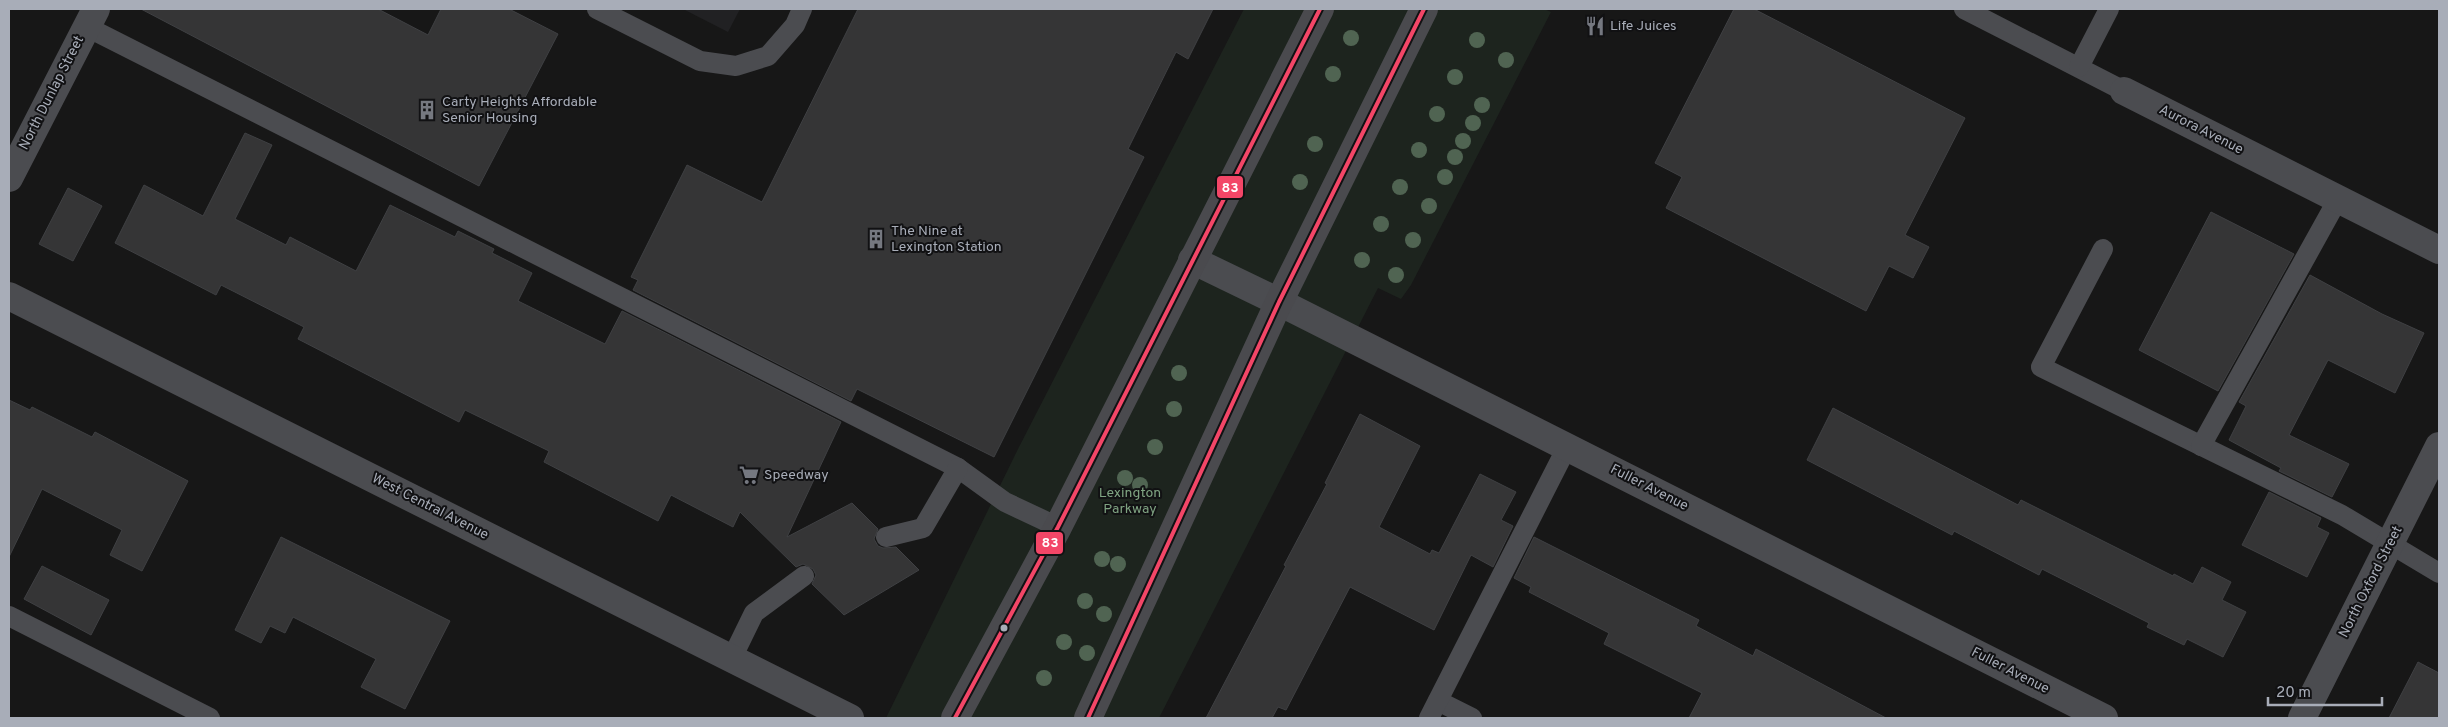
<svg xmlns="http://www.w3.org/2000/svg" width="2448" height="727" viewBox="0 0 2448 727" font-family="Overpass,sans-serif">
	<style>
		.built { fill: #212123 }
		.green { fill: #1d241e }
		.building { fill: #353536; stroke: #3f4043 }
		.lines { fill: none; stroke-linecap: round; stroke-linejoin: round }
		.lane { stroke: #4b4c50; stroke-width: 20 }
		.street { stroke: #4b4c50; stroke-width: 28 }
		.secondary { stroke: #4a4a4e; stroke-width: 28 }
		.bus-1-casing { stroke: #111113; stroke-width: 8 }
		.bus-1 { stroke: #f34667; stroke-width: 4 }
		.tree { fill: #506452 }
		.bus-dot { fill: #a8adb8; stroke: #111113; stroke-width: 2 }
		.labels { text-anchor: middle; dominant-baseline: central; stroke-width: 4; stroke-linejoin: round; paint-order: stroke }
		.poi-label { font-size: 14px; fill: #a8adb8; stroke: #111113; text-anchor: start }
		.street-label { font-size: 14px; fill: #a8adb8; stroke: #111113 }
		.park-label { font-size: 14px; fill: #7fa382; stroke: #111113 }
		.line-badge { stroke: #111113; stroke-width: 2 }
		.badge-label { font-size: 14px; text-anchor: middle; font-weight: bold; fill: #fff }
	</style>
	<rect width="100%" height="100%" fill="#171717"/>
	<polygon class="built" points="683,9 740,9 728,32"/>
	<polygon class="green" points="1244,9 1544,9 1551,12 1411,285 1401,299 1378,288 1159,718 886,718 1019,447"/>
	<g class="building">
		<polygon points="141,9 378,9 428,35 441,9 509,9 558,34 479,186"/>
		<polygon points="858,9 1213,9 1188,59 1176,52 1128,149 1144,157 994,457 857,389 851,401 633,290 638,280 631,277 687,165 762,202"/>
		<polygon points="1734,9 1754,9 1965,118 1905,235 1929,247 1913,278 1889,266 1866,311 1666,208 1682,177 1655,163"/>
		<polygon points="245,133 272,145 235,219 286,245 290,237 356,271 390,205 455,237 458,231 494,249 492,253 532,273 518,301 605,344 622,311 841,422 787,537 852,503 878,529 874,539 878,546 883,548 896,547 919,570 844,615 812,584 816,575 813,569 803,564 796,567 740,512 733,527 671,495 658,521 544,462 549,451 465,410 459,422 298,339 304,327 221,285 216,295 115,243 144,185 203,216"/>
		<polygon points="68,188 102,206 73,261 39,244"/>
		<polygon points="2211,212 2294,254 2218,391 2139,350"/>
		<polygon points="2310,275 2382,314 2424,333 2395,393 2328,360 2289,435 2349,464 2332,497 2279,471 2281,468 2229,440 2246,406 2239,402"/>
		<polygon points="9,400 30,410 32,407 92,437 95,432 188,481 142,571 110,555 122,530 42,489 9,557"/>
		<polygon points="1833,408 2018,505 2021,500 2173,576 2174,574 2193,584 2202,567 2231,582 2222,600 2246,612 2223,657 2187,639 2184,645 2147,627 2149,623 2042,569 2039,575 1954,531 1952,535 1807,460"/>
		<polygon points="1360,414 1420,446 1379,527 1430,554 1432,550 1439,553 1480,474 1516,492 1501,520 1513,526 1493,567 1471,555 1434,630 1350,587 1286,710 1278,707 1272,718 1206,718 1286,566 1284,565 1327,484 1325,483"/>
		<polygon points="2269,492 2321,518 2317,527 2329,533 2307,577 2242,545"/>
		<polygon points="281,537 450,621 405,709 361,687 376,659 293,617 285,633 270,626 261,643 235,630"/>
		<polygon points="1534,537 1699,620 1696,626 1753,656 1756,649 1886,718 1689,718 1702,693 1604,644 1609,633 1529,592 1531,587 1514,578"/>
		<polygon points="42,566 109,600 91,635 24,599"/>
		<polygon points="2418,662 2439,673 2439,718 2389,718"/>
	</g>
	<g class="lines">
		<g class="lane">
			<polyline points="597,9 700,61 736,66 768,56 795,25 802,9"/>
			<polyline points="1964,9 2124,91"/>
			<polyline points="87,27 958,468 1005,502 1058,527"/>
			<polyline points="2079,67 2109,9"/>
			<polyline points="2103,249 2041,367 2342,515 2439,573"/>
			<polyline points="2201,446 2338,199"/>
			<polyline points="886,537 923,528 958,468"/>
			<polyline points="9,616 210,718"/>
			<polyline points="732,658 754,613 804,576"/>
			<polyline points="1438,701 1472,718"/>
			<polyline points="1429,718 1567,447"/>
		</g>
		<g class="street">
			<polyline points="2124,91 2439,250"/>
			<polyline points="9,178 96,9"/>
			<polyline points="1192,260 1279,302 2104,718"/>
			<polyline points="9,296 850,718"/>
			<polyline points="2302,718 2439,446"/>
		</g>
		<g class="secondary">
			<polyline points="955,718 1058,527 1320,9"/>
			<polyline points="1088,718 1279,302 1424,9"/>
		</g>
		<defs>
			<g id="bus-1">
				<polyline points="955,718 1058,527 1320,9"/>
				<polyline points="1088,718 1279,302 1424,9"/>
			</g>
		</defs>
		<use href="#bus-1" class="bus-1-casing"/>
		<use href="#bus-1" class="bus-1"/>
	</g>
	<g class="tree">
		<circle cx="1351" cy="38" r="8"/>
		<circle cx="1477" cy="40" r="8"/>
		<circle cx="1506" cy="60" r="8"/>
		<circle cx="1333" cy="74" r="8"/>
		<circle cx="1455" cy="77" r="8"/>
		<circle cx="1482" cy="105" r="8"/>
		<circle cx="1437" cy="114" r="8"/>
		<circle cx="1473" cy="123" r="8"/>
		<circle cx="1463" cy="141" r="8"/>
		<circle cx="1315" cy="144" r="8"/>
		<circle cx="1419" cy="150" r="8"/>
		<circle cx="1455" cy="157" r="8"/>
		<circle cx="1445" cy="177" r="8"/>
		<circle cx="1300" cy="182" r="8"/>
		<circle cx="1400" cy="187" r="8"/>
		<circle cx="1429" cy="206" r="8"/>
		<circle cx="1381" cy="224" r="8"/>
		<circle cx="1413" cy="240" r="8"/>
		<circle cx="1362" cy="260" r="8"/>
		<circle cx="1396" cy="275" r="8"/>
		<circle cx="1179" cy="373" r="8"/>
		<circle cx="1174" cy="409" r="8"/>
		<circle cx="1155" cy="447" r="8"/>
		<circle cx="1125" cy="478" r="8"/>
		<circle cx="1140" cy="485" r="8"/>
		<circle cx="1102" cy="559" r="8"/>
		<circle cx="1118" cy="564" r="8"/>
		<circle cx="1085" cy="601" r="8"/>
		<circle cx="1104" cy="614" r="8"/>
		<circle cx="1064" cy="642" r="8"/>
		<circle cx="1087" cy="653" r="8"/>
		<circle cx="1044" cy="678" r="8"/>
	</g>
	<defs>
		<symbol id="restaurant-bare" viewBox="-9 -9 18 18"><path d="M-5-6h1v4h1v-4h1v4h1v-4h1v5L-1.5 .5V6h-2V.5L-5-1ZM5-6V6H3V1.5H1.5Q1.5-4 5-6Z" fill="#757880" stroke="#111113" stroke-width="2.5" paint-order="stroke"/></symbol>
		<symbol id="building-bare" viewBox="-9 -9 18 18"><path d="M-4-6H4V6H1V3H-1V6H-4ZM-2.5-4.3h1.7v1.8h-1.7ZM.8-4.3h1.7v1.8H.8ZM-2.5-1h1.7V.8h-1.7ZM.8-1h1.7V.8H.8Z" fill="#757880" stroke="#111113" stroke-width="2.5" paint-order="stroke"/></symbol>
		<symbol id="supermarket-bare" viewBox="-9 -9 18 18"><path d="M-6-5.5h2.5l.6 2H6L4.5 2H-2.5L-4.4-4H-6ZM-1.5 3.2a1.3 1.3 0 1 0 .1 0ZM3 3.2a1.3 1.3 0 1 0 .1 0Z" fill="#757880" stroke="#111113" stroke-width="2.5" paint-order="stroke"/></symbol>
	</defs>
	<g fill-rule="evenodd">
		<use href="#restaurant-bare" x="1581" y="12" width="28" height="28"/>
		<use href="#building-bare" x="413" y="96" width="28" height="28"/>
		<use href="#building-bare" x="862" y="225" width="28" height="28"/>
		<use href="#supermarket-bare" x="735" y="461" width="28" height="28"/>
	</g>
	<circle class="bus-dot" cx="1004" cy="628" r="4.5"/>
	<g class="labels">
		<g class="poi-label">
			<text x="1610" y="26">Life Juices</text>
			<text x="442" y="102">Carty Heights Affordable<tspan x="442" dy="16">Senior Housing</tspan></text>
			<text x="891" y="231">The Nine at<tspan x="891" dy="16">Lexington Station</tspan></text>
			<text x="764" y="475">Speedway</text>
		</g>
		<g class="street-label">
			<text transform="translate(52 93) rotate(-63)">North Dunlap Street</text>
			<text transform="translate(2201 130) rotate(27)">Aurora Avenue</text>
			<text transform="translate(1649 488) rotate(27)">Fuller Avenue</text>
			<text transform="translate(430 507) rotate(27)">West Central Avenue</text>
			<text transform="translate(2371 582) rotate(-63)">North Oxford Street</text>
			<text transform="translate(2010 671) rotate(27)">Fuller Avenue</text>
		</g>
		<g class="park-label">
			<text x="1130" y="493">Lexington<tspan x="1130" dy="16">Parkway</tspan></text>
		</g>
	</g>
	<g class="line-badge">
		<rect x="1216" y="175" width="28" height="24" rx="5" fill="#f34667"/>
		<rect x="1035" y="531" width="29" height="24" rx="5" fill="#f34667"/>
	</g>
	<g class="badge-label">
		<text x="1230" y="192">83</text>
		<text x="1050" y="547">83</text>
	</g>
	<rect width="2448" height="727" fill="none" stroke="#a8adb8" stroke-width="20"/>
	<path d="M2268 697v8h114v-8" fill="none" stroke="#a8adb8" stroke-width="2.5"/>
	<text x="2276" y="697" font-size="15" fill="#a8adb8" stroke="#111113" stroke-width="4" paint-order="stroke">20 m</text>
</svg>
